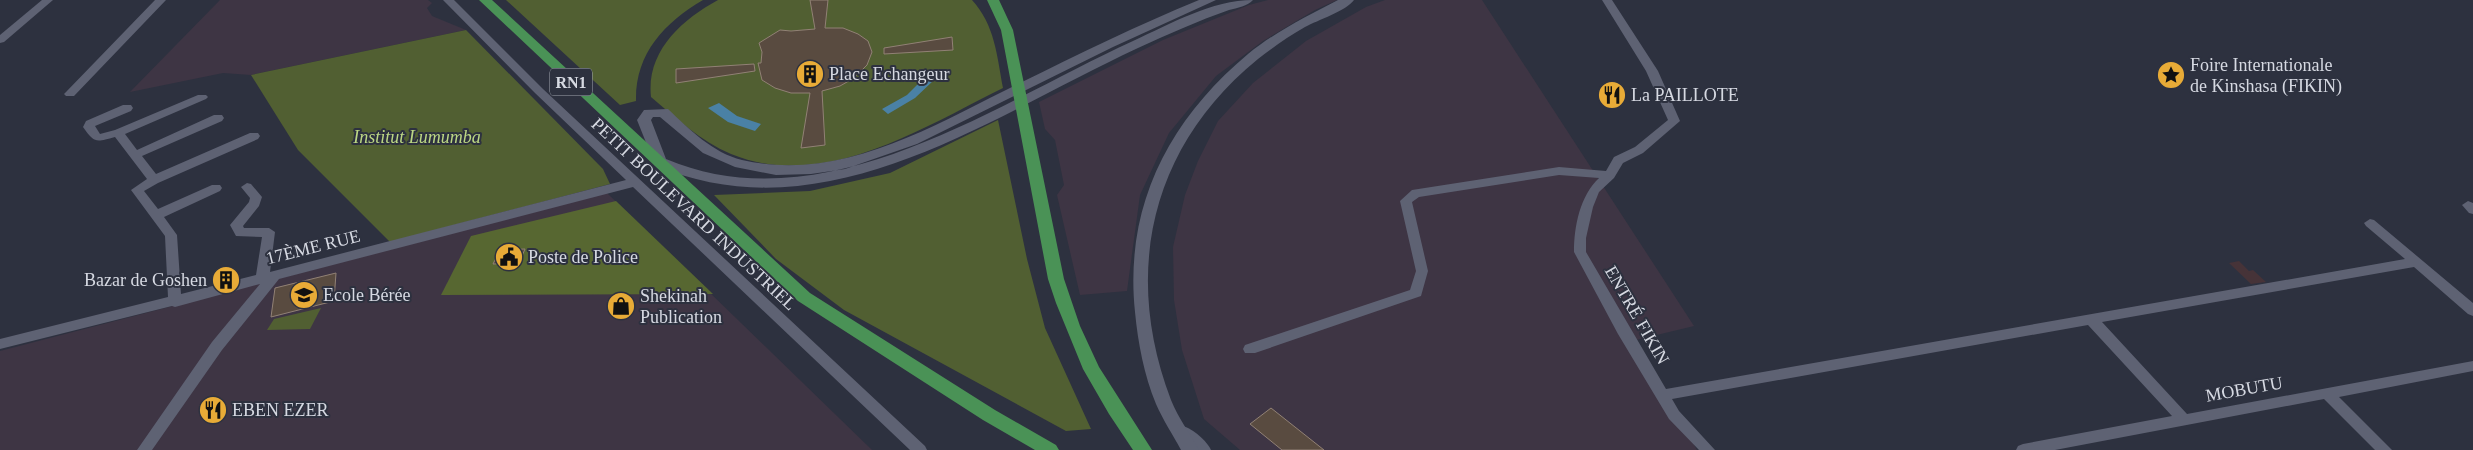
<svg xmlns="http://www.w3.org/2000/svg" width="2473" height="450" viewBox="0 0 2473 450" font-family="Georgia,serif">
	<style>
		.industrial { fill: #3e3544 }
		.medical { fill: #463338 }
		.green { fill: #515f32 }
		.forest { fill: #576731 }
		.water { fill: #4a81a5 }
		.building { fill: #594b40; stroke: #918175 }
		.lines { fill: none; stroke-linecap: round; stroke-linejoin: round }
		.minor { fill: #5e6273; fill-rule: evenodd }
		.secondary { fill: #5e6273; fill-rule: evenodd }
		.trunk { fill: #4a9256; fill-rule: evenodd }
		.labels { text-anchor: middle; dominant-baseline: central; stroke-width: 4; stroke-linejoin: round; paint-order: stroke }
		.shield { fill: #2d313f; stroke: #a3a7b1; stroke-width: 1 }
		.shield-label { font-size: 16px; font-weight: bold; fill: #d6d9e2 }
		.poi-label { font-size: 18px; fill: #d6d9e2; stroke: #2d313f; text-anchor: start }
		.park-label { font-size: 18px; font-style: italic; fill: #bcd784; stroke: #2d313f }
		.street-label { font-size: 18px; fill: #d6d9e2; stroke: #2d313f }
	</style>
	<rect width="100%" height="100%" fill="#2d313f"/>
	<g class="industrial">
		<polygon points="220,0 428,0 432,3 427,8 432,16 466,30 251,75 223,73 130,92"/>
		<polygon points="1268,0 1337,0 1315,10 1263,41 1216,76 1169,133 1140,195 1127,291 1080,295 1057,195 1064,185 1055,140 1045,129 1039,102 1163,40 1249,5"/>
		<polygon points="1385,0 1482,0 1694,326 1636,340 1697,450 1240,450 1204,419 1182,350 1174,300 1173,247 1185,195 1198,161 1218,121 1253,83 1306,41 1366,7"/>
		<polygon points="607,193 872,450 0,450 0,351"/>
	</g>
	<polygon class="medical" points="2239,261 2249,271 2253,270 2266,282 2251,284 2229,263"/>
	<g class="green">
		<path d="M506,0h197c-39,23 -68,54 -67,101l-16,4z"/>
		<path d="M718,0h254c23,25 25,56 31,88 -81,40 -179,104 -272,66 -31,-13 -55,-36 -80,-57 -5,-45 30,-77 67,-97z"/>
		<polygon points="466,30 603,169 610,184 390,242 298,150 251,75"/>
		<polygon points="998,120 1027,259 1045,328 1091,429 1066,431 844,310 776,259 714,195 810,191 890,173"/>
		<polygon points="321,308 310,329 267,330 274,319"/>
	</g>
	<polygon class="forest" points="616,201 713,294 441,295 471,236"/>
	<g class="water">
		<polygon points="924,78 934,80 915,98 888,114 882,109 907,95"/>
		<polygon points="719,103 737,116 761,124 755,131 728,122 708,108"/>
	</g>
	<g class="building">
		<polygon points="810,0 828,0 825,28 843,28 858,34 868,41 872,52 867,65 854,78 840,86 822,91 825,145 801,148 810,93 791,93 775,88 762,80 758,63 761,63 762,52 759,43 780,30 791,31 815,29"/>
		<polygon points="952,37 953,50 884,54 884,48"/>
		<polygon points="754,64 755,71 676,83 676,69"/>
		<polygon points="525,249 519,263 493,264 500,250"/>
		<polygon points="336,273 334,301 271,317 275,288"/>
		<polygon points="1271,408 1324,450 1282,450 1250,424"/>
	</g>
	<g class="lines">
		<g class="minor">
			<polygon points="42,0 53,0 4,42 0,43 0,35"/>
			<polygon points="155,0 166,0 74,96 66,96 64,94 66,92"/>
			<path d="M443,0h11l89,89 382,357 2,4h-17l-277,-263 -354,92 -57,71 -70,100h-15l75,-108 48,-58 -85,23 -3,-1 -172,43v-10l168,-42 -3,-61 -34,-46 16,-11 -32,-42c-19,5 -20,7 -32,-10l3,-6 37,-16h8l2,3 -2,3 -36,15 5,8 15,-4 83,-35h8l2,2 -2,2 -81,35 12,16 77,-35h8l2,3 -2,3 -80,35 14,18 94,-41h8l2,3 -2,3 -100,44 -14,8 14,18 54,-24h8l2,3 -2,3 -56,26 13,18 4,59 75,-19 6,-38 -26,-1 -6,-11 19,-23 1,-4 -9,-11 6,-4 4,1 11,13 -3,9 -16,20 1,2h25l6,4 -5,40 356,-92 -91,-87z"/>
			<path d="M1602,0h10l46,71 22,50 -37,32 -20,10 -9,15 -15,14 -6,15 -7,31v14l80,137 739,-130 -39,-33 -2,-3 6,-4 4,1 99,83v13l-5,-2 -54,-47 -312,55 85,92 286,-53v10l-134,26 53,53h-17l-51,-51 -269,51h-39l2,-4 5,-2 149,-28 -84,-91 -416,74 7,12 36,39h-16l-30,-31 -51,-85 -44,-82c0,-26 6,-56 25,-74l-40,-3 -140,22 -7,5 16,69 -7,25 -166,57h-10l-2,-4 2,-4 165,-55 6,-19 -16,-70 12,-11 147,-23 47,4 8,-14 21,-10 33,-27 -22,-49z"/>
			<polygon points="2468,201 2473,203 2473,214 2469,213 2462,205"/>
			<path d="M1183,426c10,3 24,15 28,24h-17l-18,-18 2,-4z"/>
		</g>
		<g class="secondary">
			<path d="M1199,0h17l-103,47 -196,97 -72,25 -34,5 -35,1 -41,-8 -32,-14 -43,-36h-7l-2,3 15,39c159,67 327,-54 467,-118 37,-17 79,-41 120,-41 -5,6 -16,8 -24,10 -31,11 -61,24 -91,38 -149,69 -313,190 -483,117l-18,-45 7,-10 24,-1c21,20 45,44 74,51 100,23 192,-35 278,-77 59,-29 118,-58 179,-83z"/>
			<path d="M1338,0h16c-8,11 -36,20 -49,27 -16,9 -33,21 -47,32 -107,87 -136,213 -87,341 7,18 19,33 28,50h-18c-8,-15 -18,-30 -25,-46 -12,-29 -18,-61 -21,-92 -11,-105 33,-191 113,-258 27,-22 59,-38 90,-54z"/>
		</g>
		<g class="trunk">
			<polygon points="479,0 492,0 810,293 995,410 1056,445 1059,450 1035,450 983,420 798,301"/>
			<polygon points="987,0 999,0 1013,30 1064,279 1080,326 1099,367 1152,450 1133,450 1109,414 1083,369 1056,303 1048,279 1001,30"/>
		</g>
	</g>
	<defs>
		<symbol id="building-disc" viewBox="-11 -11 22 22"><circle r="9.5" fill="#e8ab37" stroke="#2d313f"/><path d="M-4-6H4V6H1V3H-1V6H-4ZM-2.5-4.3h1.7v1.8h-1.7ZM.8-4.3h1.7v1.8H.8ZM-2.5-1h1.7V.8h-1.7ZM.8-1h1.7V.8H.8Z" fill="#111"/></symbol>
		<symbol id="sight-disc" viewBox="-11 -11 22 22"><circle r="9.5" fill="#e8ab37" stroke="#2d313f"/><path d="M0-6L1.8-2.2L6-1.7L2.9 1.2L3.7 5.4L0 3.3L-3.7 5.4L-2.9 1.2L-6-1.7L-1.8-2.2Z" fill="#111"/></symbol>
		<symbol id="restaurant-disc" viewBox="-11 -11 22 22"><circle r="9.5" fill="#e8ab37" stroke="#2d313f"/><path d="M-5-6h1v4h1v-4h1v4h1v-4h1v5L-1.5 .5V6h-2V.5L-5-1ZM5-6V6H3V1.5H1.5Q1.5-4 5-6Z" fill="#111"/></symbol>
		<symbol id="civic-disc" viewBox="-11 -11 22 22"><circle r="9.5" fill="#e8ab37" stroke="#2d313f"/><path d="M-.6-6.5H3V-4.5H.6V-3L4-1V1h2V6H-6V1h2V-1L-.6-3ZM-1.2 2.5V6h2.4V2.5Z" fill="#111"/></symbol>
		<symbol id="school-disc" viewBox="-11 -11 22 22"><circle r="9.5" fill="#e8ab37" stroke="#2d313f"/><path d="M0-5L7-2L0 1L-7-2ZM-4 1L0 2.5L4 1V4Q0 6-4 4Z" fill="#111"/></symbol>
		<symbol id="shop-disc" viewBox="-11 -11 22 22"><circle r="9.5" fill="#e8ab37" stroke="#2d313f"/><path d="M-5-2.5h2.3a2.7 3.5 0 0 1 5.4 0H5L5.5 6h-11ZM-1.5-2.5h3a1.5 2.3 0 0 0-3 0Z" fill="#111"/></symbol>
	</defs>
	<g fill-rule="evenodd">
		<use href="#building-disc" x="794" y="58" width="32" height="32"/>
		<use href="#sight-disc" x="2155" y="59" width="32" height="32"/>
		<use href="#restaurant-disc" x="1596" y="79" width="32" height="32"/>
		<use href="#civic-disc" x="493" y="241" width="32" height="32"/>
		<use href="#building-disc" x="210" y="264" width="32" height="32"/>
		<use href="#school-disc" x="288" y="279" width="32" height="32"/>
		<use href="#shop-disc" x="605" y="290" width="32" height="32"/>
		<use href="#restaurant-disc" x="197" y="394" width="32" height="32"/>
	</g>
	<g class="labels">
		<rect class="shield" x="550" y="68.5" width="42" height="27" rx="4"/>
		<g class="shield-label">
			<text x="571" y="82">RN1</text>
		</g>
		<g class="poi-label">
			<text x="2190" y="65">Foire Internationale<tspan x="2190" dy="21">de Kinshasa (FIKIN)</tspan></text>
			<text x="829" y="74">Place Echangeur</text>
			<text x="1631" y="95">La PAILLOTE</text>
			<text x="528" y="257">Poste de Police</text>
			<text x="207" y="280" text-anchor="end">Bazar de Goshen</text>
			<text x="323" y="295">Ecole Bérée</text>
			<text x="640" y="296">Shekinah<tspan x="640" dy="21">Publication</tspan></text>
			<text x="232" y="410">EBEN EZER</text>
		</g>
		<g class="park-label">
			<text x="417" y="137">Institut Lumumba</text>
		</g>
		<g class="street-label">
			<text transform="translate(694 214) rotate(43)">PETIT BOULEVARD INDUSTRIEL</text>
			<text transform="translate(313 247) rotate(-14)">17ÈME RUE</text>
			<text transform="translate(1637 315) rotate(60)">ENTRÉ FIKIN</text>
			<text transform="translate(2244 389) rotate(-10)">MOBUTU</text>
		</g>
	</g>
</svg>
